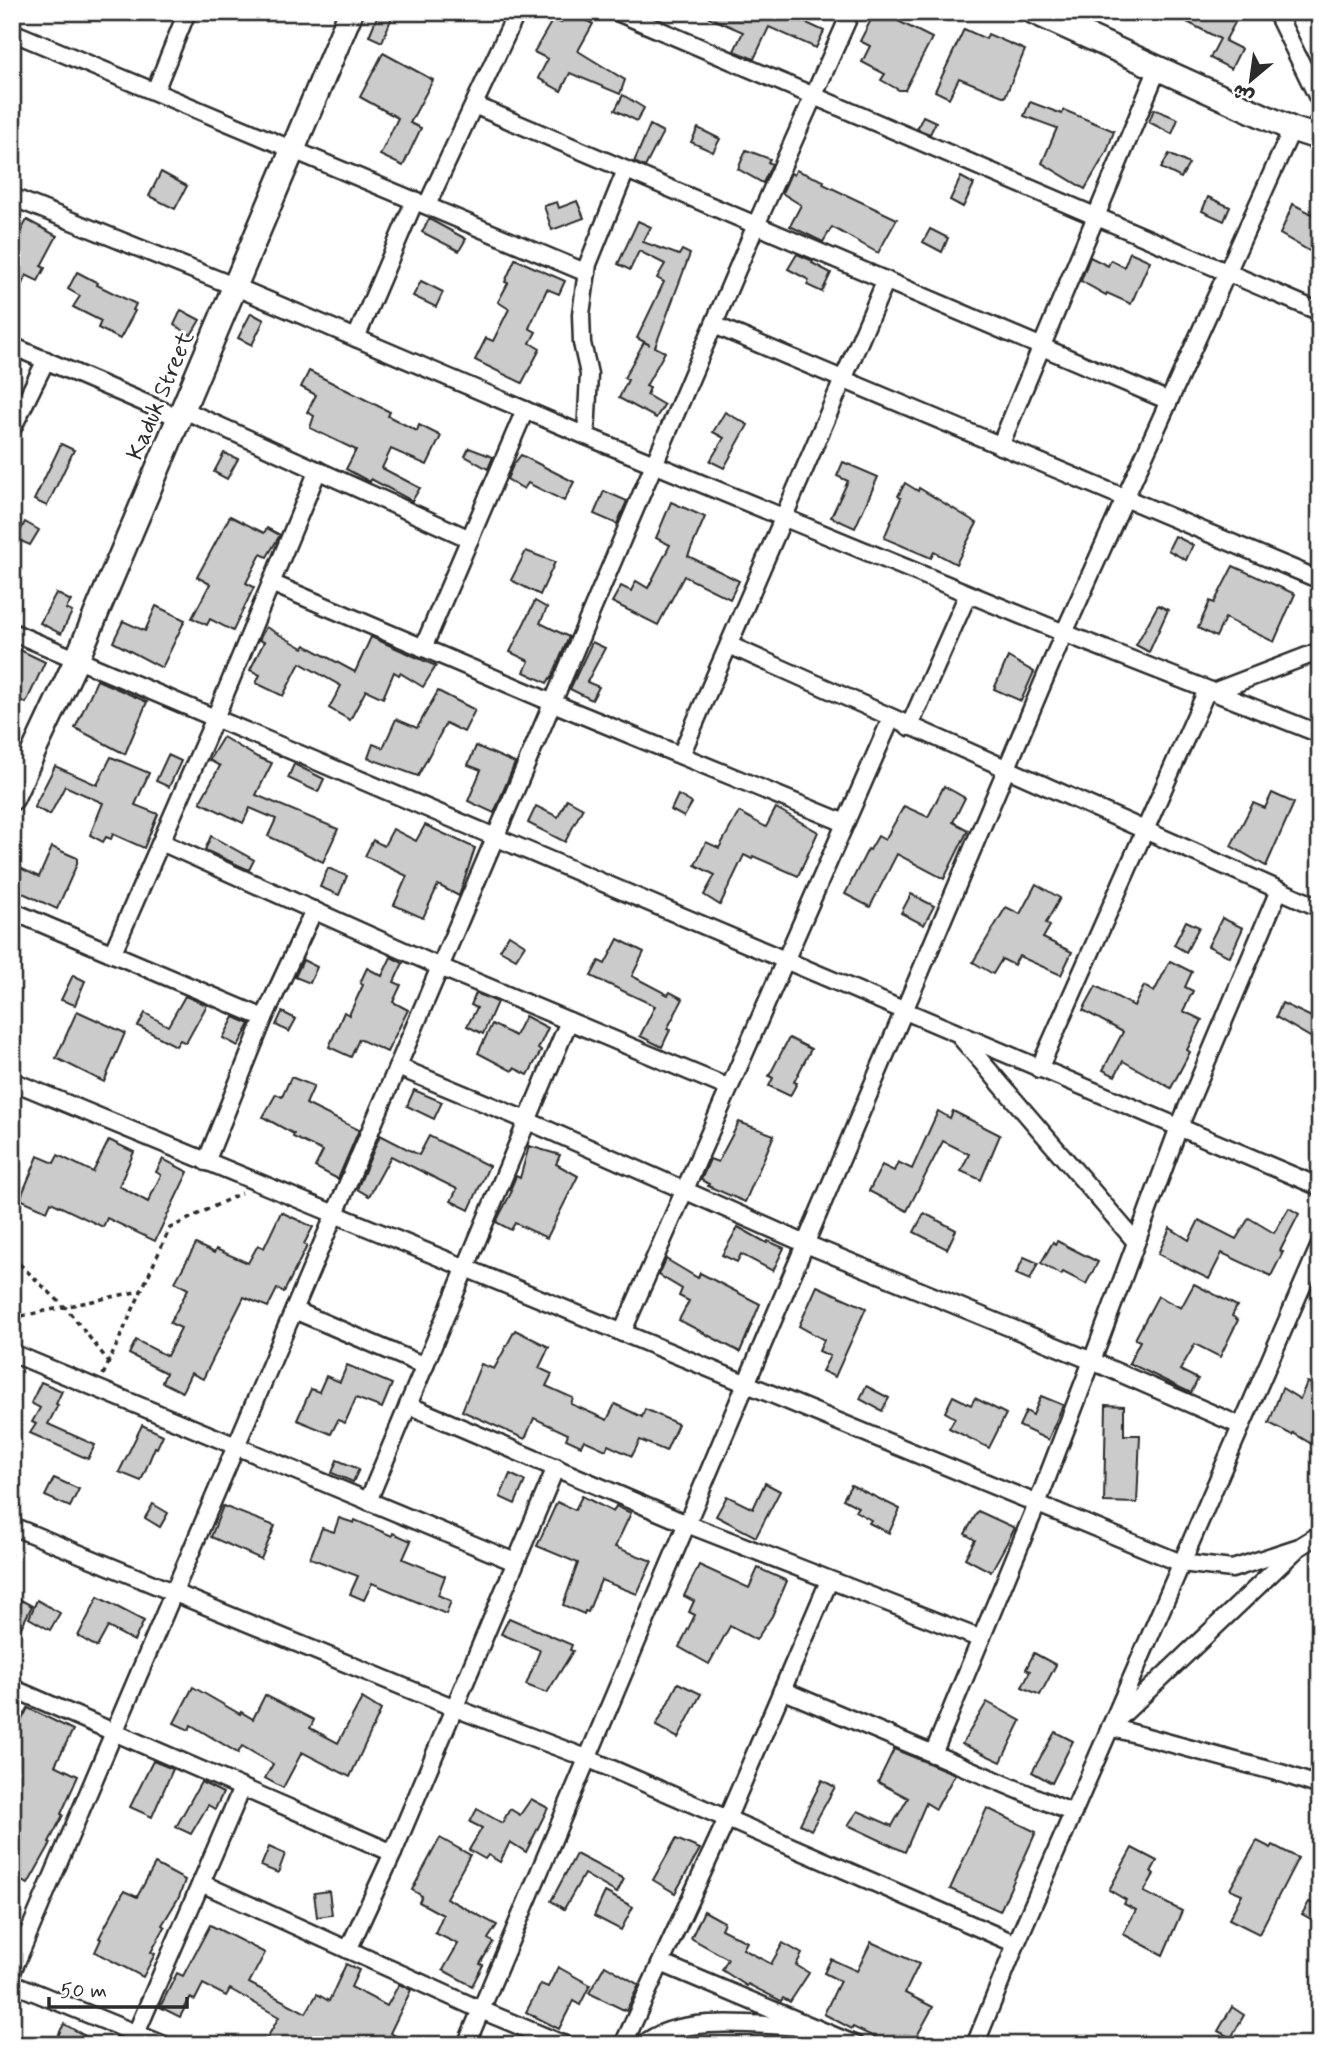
<svg xmlns="http://www.w3.org/2000/svg" width="1332" height="2057" viewBox="0 0 1332 2057" font-family="Mynerve,'Playpen Sans Arabic',sans-serif">
	<style>
		.building { fill: #cbcbcb; stroke: #2b2b2b; stroke-width: 2 }
		.lines { fill: none; stroke-linecap: round; stroke-linejoin: round }
		.street-casing { stroke: #2b2b2b; stroke-width: 21 }
		.secondary-casing { stroke: #2b2b2b; stroke-width: 28 }
		.path { stroke: #2b2b2b; stroke-width: 3.5; stroke-dasharray: 5 5; stroke-linecap: butt }
		.street { stroke: #fff; stroke-width: 16 }
		.secondary { stroke: #fff; stroke-width: 23 }
		.labels { text-anchor: middle; dominant-baseline: central; stroke-width: 6; stroke-linejoin: round; paint-order: stroke }
		.street-label { font-size: 24px; fill: #2b2b2b; stroke: #fff }
	</style>
	<rect width="100%" height="100%" fill="#fff"/>
	<filter id="ink" filterUnits="userSpaceOnUse"><feTurbulence type="fractalNoise" baseFrequency=".0143" numOctaves="2"/><feDisplacementMap in="SourceGraphic" scale="14" xChannelSelector="R" yChannelSelector="G"/><feConvolveMatrix kernelMatrix="1 2 1 2 8 2 1 2 1" color-interpolation-filters="sRGB"/></filter>
	<g filter="url(#ink)">
		<g class="building">
			<polygon points="379,12 394,12 382,42 369,36"/>
			<polygon points="566,12 571,12 593,24 578,51 625,80 620,94 570,73 561,91 538,78 548,59 534,52 553,19 561,23"/>
			<polygon points="697,12 783,12 824,31 816,48 769,27 754,59 734,51 743,32"/>
			<polygon points="875,12 902,12 898,21 932,38 905,90 899,90 881,80 885,74 862,62 870,46 860,41"/>
			<polygon points="1168,12 1224,12 1237,19 1225,41 1241,49 1231,69 1210,58 1220,39"/>
			<polygon points="964,29 986,39 988,34 1025,50 1005,97 959,78 949,98 935,91"/>
			<polygon points="383,53 433,80 410,123 421,128 403,166 380,155 398,118 360,97"/>
			<polygon points="623,95 644,108 637,121 615,110"/>
			<polygon points="1030,102 1062,114 1064,110 1114,131 1107,151 1085,189 1042,163 1057,128 1024,116"/>
			<polygon points="1154,109 1178,119 1172,134 1149,122"/>
			<polygon points="923,116 936,122 930,134 917,129"/>
			<polygon points="650,125 663,132 645,167 634,162"/>
			<polygon points="698,128 720,139 713,152 691,142"/>
			<polygon points="746,150 770,159 768,162 772,164 763,183 738,169"/>
			<polygon points="1169,154 1189,164 1181,178 1161,168"/>
			<polygon points="796,170 824,181 823,184 897,219 878,253 832,227 823,242 790,226 801,205 782,193 791,173 794,175"/>
			<polygon points="161,172 187,186 175,209 149,196"/>
			<polygon points="961,177 974,184 963,207 950,200"/>
			<polygon points="1208,197 1230,207 1224,221 1202,211"/>
			<polygon points="577,201 584,218 552,230 544,206 557,202 559,208"/>
			<polygon points="1293,204 1320,218 1320,257 1280,234"/>
			<polygon points="429,219 466,239 459,251 422,232"/>
			<polygon points="27,220 57,236 41,266 45,268 38,281 26,275 12,307 12,247"/>
			<polygon points="638,221 651,227 643,242 679,255 682,250 690,254 655,347 665,352 646,386 650,388 647,395 664,405 656,418 619,398 628,380 624,378 644,342 650,345 637,338 664,282 657,278 665,264 639,251 630,270 618,264"/>
			<polygon points="930,229 948,238 942,252 923,242"/>
			<polygon points="1130,252 1150,261 1131,304 1107,293 1106,295 1081,281 1090,257 1108,266 1111,260 1124,267"/>
			<polygon points="797,254 813,261 812,263 831,273 822,292 807,285 809,280 788,269"/>
			<polygon points="515,259 565,281 559,294 547,289 529,328 536,332 530,343 540,349 522,383 475,360 486,338 493,341 509,309 498,302 508,283 505,282"/>
			<polygon points="77,272 98,283 97,285 136,304 133,310 135,311 120,339 98,328 101,321 73,307 80,296 68,289"/>
			<polygon points="421,281 443,292 436,307 413,296"/>
			<polygon points="181,310 200,320 191,335 174,325"/>
			<polygon points="251,313 264,320 252,345 238,338"/>
			<polygon points="309,371 390,412 388,416 417,431 419,425 441,436 427,465 391,449 382,468 420,488 412,501 371,479 370,482 346,469 356,450 310,428 314,416 307,412 316,395 301,387"/>
			<polygon points="725,412 748,425 724,468 710,461 724,438 713,432"/>
			<polygon points="61,444 74,450 47,506 34,500"/>
			<polygon points="469,448 493,457 488,469 465,456"/>
			<polygon points="224,453 238,459 227,479 214,472"/>
			<polygon points="521,455 574,482 564,501 528,483 524,489 507,479 513,465"/>
			<polygon points="843,462 878,477 855,528 831,517 848,481 837,476"/>
			<polygon points="905,483 918,491 919,488 977,523 956,564 934,552 931,558 884,538 901,498 898,496"/>
			<polygon points="604,491 627,501 617,524 594,514"/>
			<polygon points="671,502 705,517 688,556 739,581 730,599 684,576 658,625 612,602 621,586 631,591 636,581 648,588 670,545 656,538"/>
			<polygon points="230,516 264,533 267,528 280,535 267,557 261,554 246,583 254,587 233,631 210,619 207,625 192,618 210,584 197,577"/>
			<polygon points="25,522 39,530 30,545 16,539"/>
			<polygon points="1175,536 1193,545 1186,560 1168,550"/>
			<polygon points="526,551 555,562 540,595 511,580"/>
			<polygon points="1233,566 1295,594 1274,642 1225,618 1216,637 1198,628 1210,601 1214,603"/>
			<polygon points="56,593 71,601 66,609 72,612 61,634 40,623"/>
			<polygon points="535,601 547,608 540,623 569,637 551,679 550,678 547,683 524,672 529,661 510,652"/>
			<polygon points="1158,605 1168,610 1149,652 1136,645"/>
			<polygon points="156,606 185,620 162,668 113,642 123,621 145,631"/>
			<polygon points="266,627 303,648 305,645 355,672 371,637 436,666 423,687 400,673 399,675 394,672 383,698 366,690 350,720 329,708 341,686 300,663 283,696 256,683 260,675 250,670 264,642 259,640"/>
			<polygon points="592,642 605,648 587,682 599,687 592,700 570,689"/>
			<polygon points="12,646 45,662 26,703 12,697"/>
			<polygon points="1008,657 1034,672 1021,701 994,689"/>
			<polygon points="97,680 147,702 125,754 75,728"/>
			<polygon points="438,691 475,710 464,732 446,723 418,776 368,758 373,744 383,748 396,719 417,728"/>
			<polygon points="223,737 257,757 272,763 256,795 338,829 323,862 268,836 276,819 250,808 243,823 200,802 220,766 209,760"/>
			<polygon points="476,746 515,763 494,813 468,801 481,770 468,765"/>
			<polygon points="168,755 181,761 169,787 156,781"/>
			<polygon points="111,757 149,773 135,805 158,814 144,848 113,834 111,839 106,837 103,842 90,835 103,803 65,786 50,815 34,807 55,766 97,785"/>
			<polygon points="294,764 324,779 318,792 288,778"/>
			<polygon points="944,786 965,798 953,822 968,830 944,879 897,854 870,907 845,894 868,849 870,850 878,836 885,840 904,806 928,817"/>
			<polygon points="1272,793 1294,803 1266,866 1231,846 1253,803 1265,808"/>
			<polygon points="678,795 692,803 684,817 671,810"/>
			<polygon points="567,799 583,808 565,842 528,823 536,806 558,817"/>
			<polygon points="776,808 818,832 798,876 753,856 752,859 744,855 720,905 704,895 715,875 695,865 706,842 719,848 739,812 766,827"/>
			<polygon points="425,825 475,848 459,896 438,885 423,918 394,905 407,876 365,856 373,840 384,846 393,829 416,841"/>
			<polygon points="211,836 254,860 249,870 205,850"/>
			<polygon points="52,847 77,858 77,864 57,909 12,888 12,864 39,877"/>
			<polygon points="328,868 347,876 339,895 320,887"/>
			<polygon points="1036,884 1060,898 1046,923 1050,926 1043,938 1072,952 1061,975 1019,956 1014,965 1002,959 993,974 973,962 1006,907 1020,914"/>
			<polygon points="911,894 934,906 924,925 901,913"/>
			<polygon points="1222,918 1243,928 1230,957 1208,946"/>
			<polygon points="1186,921 1199,927 1186,952 1174,945"/>
			<polygon points="509,935 525,945 516,959 500,950"/>
			<polygon points="618,939 644,952 632,976 668,995 670,992 683,999 667,1029 670,1030 662,1047 640,1036 655,1006 591,976 599,961 605,964"/>
			<polygon points="391,957 403,963 394,982 401,985 393,1002 408,1010 387,1052 359,1039 351,1057 329,1047 344,1012 349,1015 363,985 360,983 367,968 382,976"/>
			<polygon points="303,960 317,967 310,983 295,977"/>
			<polygon points="1170,961 1192,972 1185,987 1193,991 1183,1011 1202,1020 1187,1050 1190,1052 1171,1088 1123,1061 1115,1076 1103,1070 1123,1032 1083,1010 1096,986 1134,1006 1144,986 1154,992"/>
			<polygon points="73,975 85,981 75,1005 61,1000"/>
			<polygon points="476,993 497,1002 483,1034 467,1026 477,1008 471,1005"/>
			<polygon points="185,996 207,1005 186,1043 180,1040 176,1046 138,1026 145,1013 168,1026"/>
			<polygon points="1282,1003 1320,1021 1312,1038 1276,1017"/>
			<polygon points="77,1011 125,1033 104,1082 56,1058"/>
			<polygon points="282,1012 296,1019 289,1032 276,1025"/>
			<polygon points="525,1016 548,1028 538,1049 541,1051 528,1075 514,1068 512,1071 478,1053 492,1024 515,1036"/>
			<polygon points="234,1017 250,1024 238,1046 223,1038"/>
			<polygon points="789,1038 811,1049 794,1082 797,1083 790,1096 769,1086 773,1078 769,1076"/>
			<polygon points="291,1077 314,1086 306,1104 359,1130 338,1179 315,1167 323,1151 293,1137 294,1134 263,1117 276,1094 282,1097"/>
			<polygon points="414,1090 442,1102 434,1119 407,1106"/>
			<polygon points="938,1111 950,1118 953,1111 1000,1135 981,1180 961,1171 969,1154 943,1141 907,1211 869,1191 882,1165 894,1171 898,1162 912,1169"/>
			<polygon points="739,1122 774,1135 745,1202 708,1186 709,1184 701,1180 710,1159 718,1162"/>
			<polygon points="380,1135 419,1155 429,1136 489,1166 469,1210 451,1201 457,1189 391,1156 369,1196 357,1189"/>
			<polygon points="109,1140 134,1152 119,1186 148,1202 161,1175 156,1172 163,1159 188,1172 155,1241 107,1218 103,1227 51,1202 47,1211 20,1199 38,1156 54,1163 58,1155 93,1172"/>
			<polygon points="529,1146 560,1155 556,1164 578,1176 547,1238 515,1223 511,1230 496,1222 512,1191 510,1190 516,1176 520,1178"/>
			<polygon points="1289,1208 1299,1214 1280,1251 1283,1252 1271,1276 1222,1253 1209,1279 1158,1254 1170,1228 1189,1240 1199,1220 1236,1239 1249,1218 1274,1233"/>
			<polygon points="281,1212 313,1227 304,1244 307,1246 284,1292 277,1289 268,1307 244,1297 203,1379 191,1373 182,1392 162,1382 166,1373 129,1354 136,1340 167,1356 181,1328 170,1323 188,1289 175,1282 196,1244 214,1253 216,1249 248,1263 258,1245 264,1248"/>
			<polygon points="924,1213 956,1230 947,1249 914,1232"/>
			<polygon points="738,1227 767,1243 768,1241 784,1248 773,1271 741,1254 737,1262 722,1255"/>
			<polygon points="1057,1241 1098,1262 1086,1284 1063,1272 1061,1275 1041,1263 1053,1242 1055,1244"/>
			<polygon points="1024,1257 1038,1263 1030,1280 1016,1274"/>
			<polygon points="666,1259 698,1278 700,1273 760,1304 740,1352 679,1320 689,1301 679,1296 682,1289 659,1275"/>
			<polygon points="1194,1284 1237,1306 1232,1316 1238,1320 1220,1357 1195,1344 1180,1370 1198,1379 1191,1393 1129,1363 1140,1341 1135,1339 1158,1296 1181,1308"/>
			<polygon points="817,1286 866,1308 835,1377 822,1371 830,1356 819,1351 824,1340 799,1326"/>
			<polygon points="515,1330 549,1347 539,1368 552,1374 546,1386 573,1398 571,1404 607,1420 615,1404 642,1417 645,1409 678,1424 666,1451 640,1440 632,1456 608,1445 606,1450 584,1440 581,1446 566,1439 568,1434 534,1418 525,1439 462,1411 481,1364 494,1369"/>
			<polygon points="347,1365 392,1384 382,1408 356,1398 345,1423 338,1420 331,1434 297,1420 311,1389 319,1392 326,1376 340,1382"/>
			<polygon points="41,1382 62,1391 56,1404 58,1405 48,1424 95,1445 88,1459 30,1433 36,1424 32,1422 40,1408 31,1403"/>
			<polygon points="1307,1382 1320,1388 1320,1449 1293,1433 1292,1435 1269,1423 1282,1388 1300,1399"/>
			<polygon points="866,1386 889,1398 882,1411 860,1399"/>
			<polygon points="953,1396 971,1405 975,1398 1006,1414 989,1448 949,1428 955,1418 945,1412"/>
			<polygon points="1041,1396 1063,1405 1048,1440 1019,1426 1026,1411 1033,1415"/>
			<polygon points="1106,1405 1124,1406 1124,1435 1140,1435 1137,1503 1104,1502"/>
			<polygon points="142,1425 163,1435 157,1448 155,1447 141,1481 119,1472"/>
			<polygon points="337,1460 359,1469 353,1482 332,1473"/>
			<polygon points="510,1474 525,1481 515,1504 500,1497"/>
			<polygon points="54,1478 79,1489 70,1507 45,1496"/>
			<polygon points="765,1483 780,1491 756,1537 716,1516 727,1496 753,1509"/>
			<polygon points="851,1485 900,1509 889,1533 869,1523 871,1520 855,1511 858,1507 843,1499"/>
			<polygon points="582,1496 613,1512 616,1506 631,1513 615,1547 652,1561 637,1594 601,1580 588,1612 585,1611 584,1614 563,1605 578,1563 537,1546 557,1502 575,1510"/>
			<polygon points="153,1504 168,1513 160,1527 145,1518"/>
			<polygon points="223,1506 275,1526 261,1559 211,1537"/>
			<polygon points="978,1511 1015,1528 991,1572 965,1558 975,1540 965,1534"/>
			<polygon points="339,1518 354,1523 355,1520 392,1536 393,1533 411,1541 403,1559 445,1576 438,1595 451,1601 446,1614 372,1583 364,1600 350,1594 358,1576 310,1558 322,1528 334,1532"/>
			<polygon points="699,1565 749,1588 758,1568 787,1581 772,1616 756,1640 730,1626 709,1664 679,1647 695,1615 689,1612 694,1601 684,1596"/>
			<polygon points="98,1597 144,1621 134,1641 108,1627 97,1647 78,1636"/>
			<polygon points="19,1599 32,1606 12,1645 12,1613"/>
			<polygon points="37,1600 60,1613 50,1630 29,1618"/>
			<polygon points="509,1618 572,1645 570,1650 573,1651 547,1693 526,1685 540,1650 501,1634"/>
			<polygon points="1034,1653 1056,1665 1040,1695 1022,1687 1030,1671 1026,1669"/>
			<polygon points="678,1683 701,1694 678,1738 656,1726"/>
			<polygon points="193,1687 240,1714 241,1712 253,1719 265,1695 314,1720 310,1728 338,1743 362,1698 381,1710 350,1777 302,1752 283,1788 265,1778 273,1764 242,1746 238,1753 191,1725 189,1730 174,1723"/>
			<polygon points="987,1702 1021,1721 1001,1762 962,1744"/>
			<polygon points="28,1708 73,1730 55,1765 78,1776 61,1814 63,1815 49,1842 51,1843 28,1884 12,1877 12,1870 19,1856 12,1853 12,1738"/>
			<polygon points="1055,1732 1073,1741 1052,1783 1032,1772"/>
			<polygon points="894,1749 955,1774 936,1809 926,1803 905,1852 848,1825 858,1811 892,1826 908,1798 878,1782"/>
			<polygon points="153,1761 173,1769 152,1817 130,1807"/>
			<polygon points="822,1780 835,1787 811,1830 800,1824"/>
			<polygon points="201,1782 223,1793 215,1809 208,1805 191,1834 176,1827"/>
			<polygon points="531,1799 548,1808 526,1852 510,1842 500,1862 488,1855 485,1859 469,1850 482,1828 470,1822 477,1809 502,1823 510,1809 520,1815"/>
			<polygon points="987,1808 1036,1832 1000,1911 950,1889"/>
			<polygon points="440,1838 470,1855 446,1898 497,1925 488,1939 493,1942 480,1964 483,1965 472,1986 443,1970 458,1944 435,1933 443,1915 419,1902 422,1896 412,1890"/>
			<polygon points="676,1839 700,1849 675,1893 653,1880"/>
			<polygon points="1257,1841 1271,1848 1273,1845 1298,1858 1259,1934 1229,1919 1242,1894 1230,1889"/>
			<polygon points="269,1847 285,1854 278,1873 261,1866"/>
			<polygon points="1132,1848 1157,1861 1151,1872 1154,1874 1144,1892 1182,1911 1163,1955 1123,1934 1136,1910 1124,1904 1126,1900 1109,1890"/>
			<polygon points="576,1854 624,1879 617,1893 584,1874 564,1909 551,1901"/>
			<polygon points="155,1864 185,1880 179,1897 162,1925 165,1927 151,1952 155,1954 143,1977 95,1952 101,1939 99,1938 124,1891 137,1897"/>
			<polygon points="329,1891 332,1915 317,1917 314,1893"/>
			<polygon points="605,1892 633,1907 621,1930 594,1916"/>
			<polygon points="1309,1902 1320,1908 1320,1924 1302,1914"/>
			<polygon points="704,1911 724,1922 721,1929 747,1942 743,1949 771,1964 783,1943 802,1954 796,1965 809,1973 790,2002 783,1998 781,2001 748,1984 747,1986 722,1970 728,1959 691,1938"/>
			<polygon points="210,1925 265,1953 249,1983 306,2013 317,1994 329,2001 346,1964 359,1970 351,1987 387,2006 399,1984 411,1990 390,2033 412,2045 263,2045 279,2017 230,1989 226,1996 203,1984 195,2000 190,1998 180,2017 160,2007 177,1973 183,1976"/>
			<polygon points="871,1942 919,1964 905,1993 933,2007 912,2045 891,2045 853,2027 852,2029 824,2014 840,1981 824,1973 831,1959 857,1971"/>
			<polygon points="605,1965 639,1985 626,2011 589,1993"/>
			<polygon points="558,1967 590,1985 580,2005 573,2001 559,2029 526,2012 541,1984 548,1987"/>
			<polygon points="1232,2007 1244,2015 1231,2038 1218,2031"/>
			<polygon points="64,2024 101,2045 53,2045"/>
		</g>
		<g class="lines">
			<defs>
				<g id="street">
					<polyline points="617,12 1320,312"/>
					<polyline points="1276,12 1320,102"/>
					<polyline points="12,32 587,273"/>
					<polyline points="155,91 187,12"/>
					<polyline points="474,105 1169,401"/>
					<polyline points="1312,134 1320,118"/>
					<polyline points="12,197 236,287 586,436 1064,633 1320,734"/>
					<polyline points="427,205 517,12"/>
					<polyline points="714,325 1320,580"/>
					<polyline points="356,338 415,200"/>
					<polyline points="12,346 180,418"/>
					<polyline points="184,410 470,539"/>
					<polyline points="12,429 46,360"/>
					<polyline points="586,436 589,374 582,343 581,314 588,264 626,170"/>
					<polyline points="1000,446 1158,68"/>
					<polyline points="271,583 553,703 845,823"/>
					<polyline points="12,632 1320,1187"/>
					<polyline points="729,645 1320,908"/>
					<polyline points="423,648 525,410"/>
					<polyline points="1213,692 1320,651"/>
					<polyline points="909,727 968,594"/>
					<polyline points="681,755 886,280"/>
					<polyline points="161,842 440,967 729,1088"/>
					<polyline points="12,911 264,1018"/>
					<polyline points="112,954 215,718 318,470"/>
					<polyline points="962,1039 1136,1242"/>
					<polyline points="398,1067 528,1121 806,1244 1092,1361 1037,1504 933,1754"/>
					<polyline points="1039,1069 1207,690"/>
					<polyline points="12,1081 1181,1563 1232,1569 1299,1547 1320,1534"/>
					<polyline points="206,1162 264,1018 314,910"/>
					<polyline points="294,1310 425,1366"/>
					<polyline points="622,1333 891,719"/>
					<polyline points="12,1353 515,1562"/>
					<polyline points="408,1405 687,1524 981,1639"/>
					<polyline points="1241,1426 1092,1361 1179,1127 1279,890"/>
					<polyline points="368,1501 569,1021"/>
					<polyline points="12,1526 455,1708 589,1759 1016,1944"/>
					<polyline points="12,1688 393,1853"/>
					<polyline points="782,1690 1073,1813"/>
					<polyline points="1117,1720 1296,1550"/>
					<polyline points="1110,1727 1284,1774 1320,1786"/>
					<polyline points="201,1883 481,2010 565,2045"/>
					<polyline points="348,1950 393,1853 556,1467"/>
					<polyline points="661,1963 856,2045"/>
					<polyline points="12,1972 756,225 851,12"/>
					<polyline points="12,1983 164,2045"/>
					<polyline points="131,2045 242,1788"/>
					<polyline points="466,2045 1064,633 1292,129"/>
					<polyline points="623,2045 727,1819 829,1581"/>
					<path d="M643,2045c35,-33 126,-19 172,-17l-7,17"/>
					<polyline points="975,2045 1016,1944 1320,1245"/>
				</g>
				<g id="secondary">
					<polyline points="1034,12 1292,129 1320,138"/>
					<polyline points="12,798 77,659 351,12"/>
				</g>
			</defs>
			<use href="#street" class="street-casing"/>
			<use href="#secondary" class="secondary-casing"/>
			<g class="path">
				<polyline points="12,1257 66,1308 109,1362"/>
				<polyline points="12,1318 140,1291"/>
				<polyline points="103,1375 170,1228 241,1193"/>
			</g>
			<use href="#street" class="street"/>
			<use href="#secondary" class="secondary"/>
		</g>
	</g>
	<g class="labels">
		<g class="street-label">
			<text transform="translate(161 396) rotate(-67)">Kaduk Street</text>
		</g>
	</g>
	<rect width="1332" height="2057" fill="none" stroke="#fff" stroke-width="42"/>
	<rect x="21" y="21" width="1290" height="2015" fill="none" stroke="#2b2b2b" stroke-width="2.5" filter="url(#ink)"/>
	<g transform="translate(1251 80) rotate(209)" stroke="#ffffff" stroke-width="5" paint-order="stroke">
	<path d="M0-5L12 26L0 18L-12 26Z" fill="#2b2b2b"/>
	<text y="-10" font-size="19" font-weight="bold" text-anchor="middle" fill="#2b2b2b">ش</text>
	</g>
	<path d="M49 1997v10h138v-10" fill="none" stroke="#2b2b2b" stroke-width="3.5"/>
	<text x="60" y="1997" font-size="21" fill="#2b2b2b" stroke="#ffffff" stroke-width="5" paint-order="stroke">50 m</text>
</svg>
